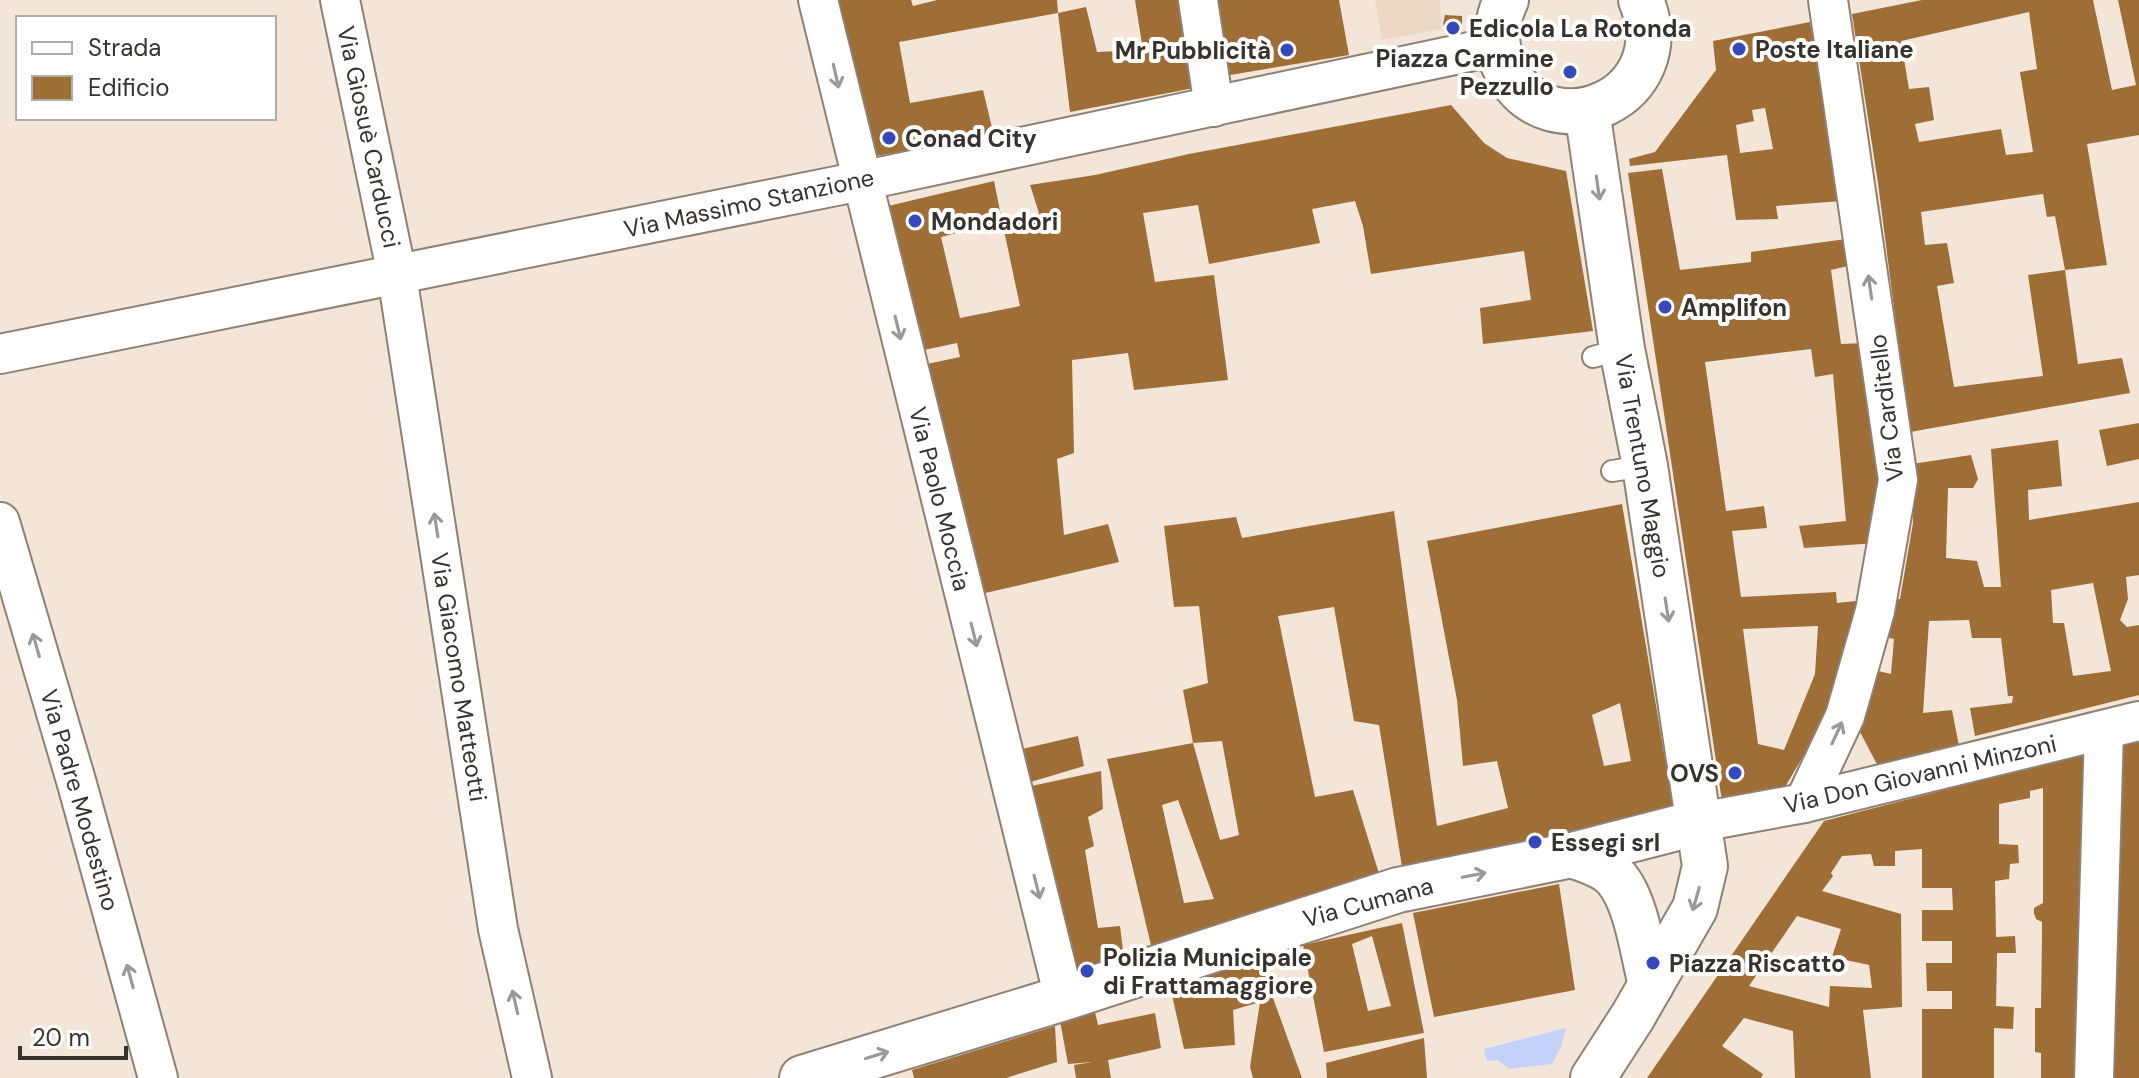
<svg xmlns="http://www.w3.org/2000/svg" width="2139" height="1078" viewBox="0 0 2139 1078" font-family="'DM Sans',sans-serif">
	<style>
		.built { fill: #ebd7c4 }
		.grass { fill: #c4d2fa }
		.building { fill: #9f6d36; fill-rule: evenodd }
		.lines { fill: none; stroke-linecap: round; stroke-linejoin: round }
		.service-casing { stroke: #8e8175; stroke-width: 24 }
		.minor-casing { stroke: #8e8175; stroke-width: 42 }
		.tertiary-casing { stroke: #8e8175; stroke-width: 48 }
		.service { stroke: #fff; stroke-width: 20 }
		.minor { stroke: #fff; stroke-width: 38 }
		.tertiary { stroke: #fff; stroke-width: 44 }
		.oneway { stroke: #9b9896 }
		.poi-dot { fill: #3549bb; stroke: #fff; stroke-width: 3 }
		.labels { text-anchor: middle; dominant-baseline: central; stroke-width: 8; stroke-linejoin: round; paint-order: stroke }
		.poi-label { font-size: 24px; font-weight: bold; fill: #37322c; stroke: #fff; text-anchor: start }
		.street-label { font-size: 24px; fill: #37322c; stroke: #fff }
	</style>
	<rect width="100%" height="100%" fill="#f3e5d7"/>
	<polygon class="built" points="1375,0 1440,0 1441,29 1382,40"/>
	<polygon class="grass" points="1566,1028 1561,1047 1552,1064 1509,1069 1498,1060 1487,1061 1484,1049"/>
	<g class="building">
		<polygon points="837,0 911,0 913,6 937,0 1057,0 1058,13 899,42 910,103 983,90 994,136 870,157"/>
		<polygon points="1135,0 1181,0 1194,88 1070,112 1058,13 1086,7 1097,52 1143,50"/>
		<polygon points="1218,0 1339,0 1349,55 1230,75"/>
		<path d="M1922,0h171l19,90 24,-5 -18,-85h21v135l-52,9 20,121 -42,5 13,94 44,-6 8,35 -220,39 -32,-249 -26,-169zM2029,12l8,57 -17,3 13,80 -27,3 -5,-26 -82,13 -4,-18 19,-4 -5,-33 -20,2 -8,-48zM2043,194l4,23 8,-1 10,54 -37,5 15,101 -89,11 -17,-101 17,-3 -7,-40 -22,2 -4,-33z"/>
		<polygon points="1445,15 1462,16 1462,33 1449,37 1443,24"/>
		<path d="M1810,22l32,179 -66,5 2,13 -42,1 -9,-65 -97,11 -1,-7 26,-7 61,-82 -3,-29zM1765,108l8,41 -33,4 -4,-28 18,-4 -2,-11z"/>
		<path d="M1451,105l33,38 23,15 59,13 27,160 -110,13 -3,-36 51,-8 -7,-49 -153,23 -8,-48 -8,-25 -43,8 8,34 -111,21 -11,-59 -55,8 12,69 59,-7 14,105 -94,10 -6,-37 -56,7 2,93 -17,6 7,76 44,-11 11,38 -138,32 -54,-230 33,-7 -3,-14 -33,7 -36,-144 106,-25 8,40 37,-8 -9,-28 65,-10 94,-21zM1002,221l18,85 -60,12 -19,-81z"/>
		<path d="M1662,169l18,101 71,-8v-10l95,-13 6,26 -21,5 10,74 25,-1 15,113 -4,87 -73,5 -5,-22 47,-5 -13,-147 -18,3 -4,-28 -106,13 21,149 38,-5 3,22 -35,3 9,66 95,-5 1,11 28,-3 -20,74 -41,81 -22,37 -60,9 -94,-628zM1818,626l-3,48 -31,76 -26,-6 -15,-115z"/>
		<polygon points="2139,423 2139,459 2107,466 2099,430"/>
		<path d="M2058,440l4,46 -34,4 1,30 110,-18v73l-13,2 2,22 -8,21 7,7 12,-2v70l-164,41 -5,-28 42,-5 1,-7h-5l-7,-58h-29l-3,-18 -40,1 -6,92 29,-3 7,36 -80,22 -20,-38 -1,-11 20,-48 13,3 3,-35 -5,-1 2,-15 6,-24h3l13,-76 -1,-59 59,-9 7,24 -5,9h-25l-2,70 31,3 7,26h17l-10,-138zM2093,583l18,88 -38,5 -9,-53h-11l-2,-33z"/>
		<path d="M1622,504l54,320 -271,61 -26,-160 -25,-4 -20,-114 -56,9 37,181 38,-7 28,90 -141,38 2,16 -88,24 -47,-199 86,-16 -10,-53 25,-7 -9,-77 -25,1 -10,-81 72,-9 6,21 152,-27 43,315 71,-18 -11,-47 -34,5 -6,-66 -30,-159zM1620,703l11,58 -27,5 -12,-51zM1222,741l17,94 -19,5 -27,-97zM1178,800l36,99 -30,4 -22,-98z"/>
		<polygon points="1078,736 1084,766 1024,784 1018,750"/>
		<polygon points="2139,740 2139,1078 2105,1078 2111,747"/>
		<path d="M2083,754l-5,324h-37v-25l-6,-1v-44h6l1,-73v-13l-6,-3 -2,-6v-5l9,-5v-115l-13,3v7l-31,6v40l19,1 1,18 -9,1 -1,15 -14,2 1,56 19,-1 1,17h-19l-1,53 18,1 -1,22 -19,-1v50h-72v-69h30v-18h-25l-1,-28h26v-22h-30v-31h31l-1,-22h-30v-39l-27,2v15h-21l-3,-12 -29,2 -11,17 2,3 -11,15 79,23 1,93 -39,3 8,68h-76l-2,-47 -49,-13 -22,28 41,28 -2,4h-114l177,-257zM1797,916l44,13 -9,28 37,8 3,23 -42,-2 -1,21 -80,-21z"/>
		<polygon points="1101,771 1103,809 1088,817 1094,846 1085,850 1098,928 1120,926 1125,967 1073,986 1027,787"/>
		<polygon points="1559,884 1575,990 1434,1017 1413,913"/>
		<path d="M1402,923l22,110 -100,19 -21,-107zM1372,936l19,70 -23,5 -16,-67z"/>
		<polygon points="1268,956 1273,998 1302,1078 1253,1078 1250,1067 1260,1002 1233,1010 1235,1045 1184,1049 1170,986"/>
		<polygon points="1095,1012 1098,1025 1155,1013 1161,1048 1108,1060 1111,1078 1076,1078 1074,1065 1092,1062 1068,1064 1060,1021"/>
		<polygon points="1055,1026 1057,1062 1006,1078 914,1078 912,1070"/>
		<polygon points="1424,1038 1427,1078 1327,1078 1326,1063"/>
	</g>
	<g class="lines">
		<defs>
			<g id="service">
				<polyline points="1593,357 1622,349"/>
				<polyline points="1612,471 1645,466"/>
			</g>
			<g id="minor">
				<polyline points="340,0 397,275 498,929 532,1078"/>
				<polyline points="818,0 1064,998"/>
				<polyline points="1198,0 1214,107"/>
				<polyline points="0,354 861,181 1497,46"/>
				<polyline points="0,522 77,784 158,1078"/>
				<polyline points="1804,803 1845,716 1875,611 1898,480 1828,0"/>
				<polyline points="1700,822 1804,803 2139,721"/>
				<polyline points="2094,1078 2104,730"/>
			</g>
			<g id="tertiary">
				<path d="M1506,0c-11,23 -12,48 0,70 44,85 175,27 135,-70"/>
				<polyline points="1587,110 1622,349 1645,466 1705,866 1695,908 1633,1016 1593,1078"/>
				<path d="M1572,855c15,6 33,10 44,23 21,24 27,77 35,107"/>
				<polyline points="802,1078 1064,998 1398,890 1572,855 1700,822"/>
			</g>
		</defs>
		<use href="#service" class="service-casing"/>
		<use href="#minor" class="minor-casing"/>
		<use href="#tertiary" class="tertiary-casing"/>
		<use href="#service" class="service"/>
		<use href="#minor" class="minor"/>
		<use href="#tertiary" class="tertiary"/>
	</g>
	<defs><path id="oneway-shaft" d="M-6 0H5M1.5-3L5.5 0L1.5 3" fill="none" stroke-width="1.6" stroke-linecap="round" stroke-linejoin="round" transform="scale(2)"/></defs>
	<g class="oneway">
		<use href="#oneway-shaft" transform="translate(836 76) rotate(77)"/>
		<use href="#oneway-shaft" transform="translate(1598 188) rotate(82)"/>
		<use href="#oneway-shaft" transform="translate(1870 287) rotate(-98)"/>
		<use href="#oneway-shaft" transform="translate(898 328) rotate(76)"/>
		<use href="#oneway-shaft" transform="translate(436 525) rotate(-99)"/>
		<use href="#oneway-shaft" transform="translate(1667 610) rotate(81)"/>
		<use href="#oneway-shaft" transform="translate(974 635) rotate(76)"/>
		<use href="#oneway-shaft" transform="translate(36 645) rotate(-106)"/>
		<use href="#oneway-shaft" transform="translate(1837 733) rotate(-65)"/>
		<use href="#oneway-shaft" transform="translate(1474 875) rotate(-11)"/>
		<use href="#oneway-shaft" transform="translate(1037 887) rotate(76)"/>
		<use href="#oneway-shaft" transform="translate(1696 899) rotate(106)"/>
		<use href="#oneway-shaft" transform="translate(130 976) rotate(-105)"/>
		<use href="#oneway-shaft" transform="translate(515 1002) rotate(-103)"/>
		<use href="#oneway-shaft" transform="translate(877 1055) rotate(-17)"/>
	</g>
	<g class="poi-dot">
		<circle cx="1453" cy="28" r="8"/>
		<circle cx="1739" cy="49" r="8"/>
		<circle cx="1287" cy="50" r="8"/>
		<circle cx="1570" cy="72" r="8"/>
		<circle cx="889" cy="138" r="8"/>
		<circle cx="915" cy="221" r="8"/>
		<circle cx="1665" cy="307" r="8"/>
		<circle cx="1735" cy="773" r="8"/>
		<circle cx="1535" cy="842" r="8"/>
		<circle cx="1653" cy="963" r="8"/>
		<circle cx="1087" cy="971" r="8"/>
	</g>
	<g class="labels">
		<g class="poi-label">
			<text x="1469" y="28">Edicola La Rotonda</text>
			<text x="1755" y="49">Poste Italiane</text>
			<text x="1271" y="50" text-anchor="end">Mr Pubblicità</text>
			<text x="1554" y="58" text-anchor="end">Piazza Carmine<tspan x="1554" dy="28">Pezzullo</tspan></text>
			<text x="905" y="138">Conad City</text>
			<text x="931" y="221">Mondadori</text>
			<text x="1681" y="307">Amplifon</text>
			<text x="1719" y="773" text-anchor="end">OVS</text>
			<text x="1551" y="842">Essegi srl</text>
			<text x="1103" y="957">Polizia Municipale<tspan x="1103" dy="28">di Frattamaggiore</tspan></text>
			<text x="1669" y="963">Piazza Riscatto</text>
		</g>
		<g class="street-label">
			<text transform="translate(369 137) rotate(78)">Via Giosuè Carducci</text>
			<text transform="translate(749 203) rotate(-12)">Via Massimo Stanzione</text>
			<text transform="translate(1886 408) rotate(-97)">Via Carditello</text>
			<text transform="translate(1643 466) rotate(80)">Via Trentuno Maggio</text>
			<text transform="translate(940 499) rotate(76)">Via Paolo Moccia</text>
			<text transform="translate(459 677) rotate(81)">Via Giacomo Matteotti</text>
			<text transform="translate(1920 774) rotate(-13)">Via Don Giovanni Minzoni</text>
			<text transform="translate(80 800) rotate(74)">Via Padre Modestino</text>
			<text transform="translate(1368 902) rotate(-15)">Via Cumana</text>
		</g>
	</g>
	<rect x="16" y="16" width="260" height="104" fill="#ffffff" stroke="#afadab" stroke-width="2"/>
	<rect x="32" y="42" width="40" height="12" fill="#ffffff" stroke="#afadab" stroke-width="2"/>
	<text x="88" y="56" font-size="24" fill="#37322c">Strada</text>
	<rect x="32" y="76" width="40" height="24" fill="#9f6d36" stroke="#afadab" stroke-width="2"/>
	<text x="88" y="96" font-size="24" fill="#37322c">Edificio</text>
	<path d="M20 1046v12h106v-12" fill="none" stroke="#37322c" stroke-width="4"/>
	<text x="32" y="1046" font-size="24" fill="#37322c" stroke="#ffffff" stroke-width="6" paint-order="stroke">20 m</text>
</svg>
